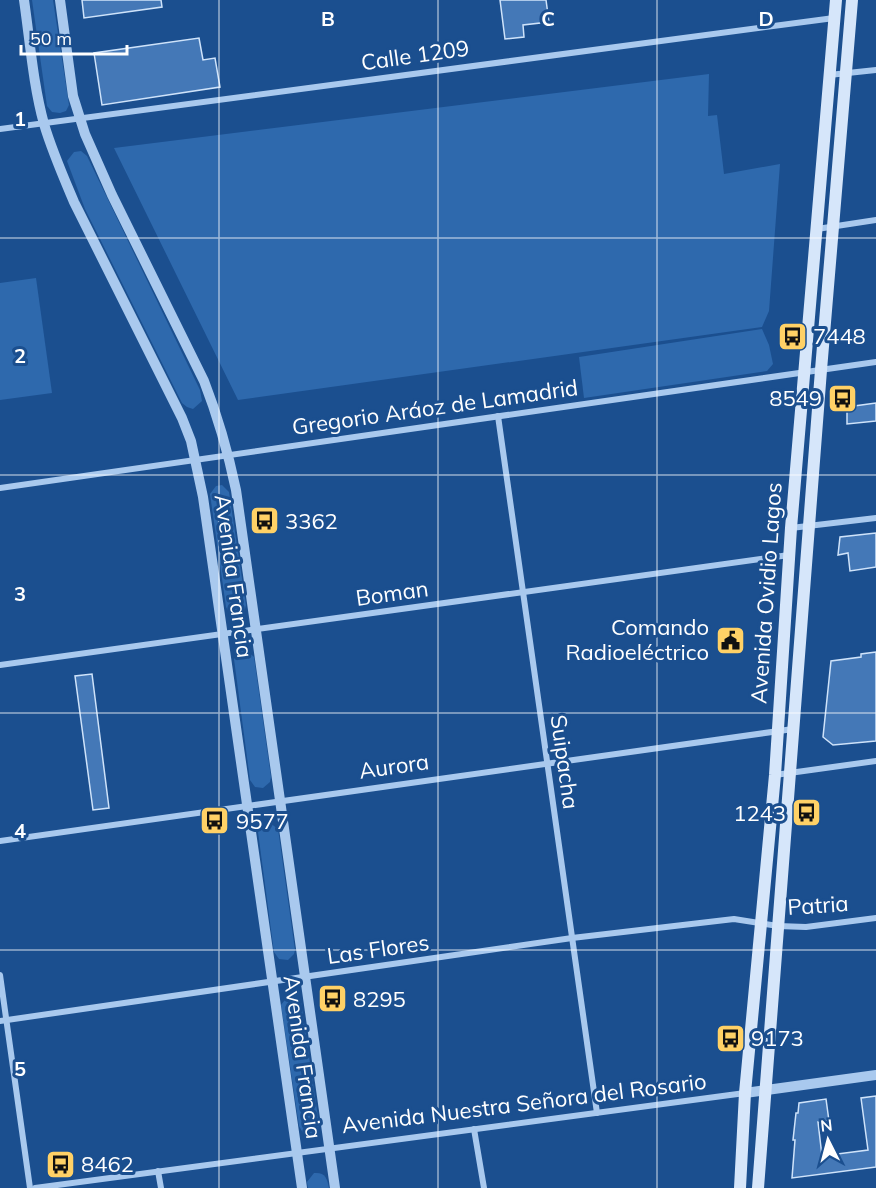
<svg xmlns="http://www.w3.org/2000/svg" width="876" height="1188" viewBox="0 0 876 1188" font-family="Mulish,sans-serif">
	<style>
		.green { fill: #2e69ad }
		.building { fill: #4478b7; stroke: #cfe3fa; stroke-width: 1.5 }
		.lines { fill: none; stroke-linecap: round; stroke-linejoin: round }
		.minor { stroke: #a9c9ee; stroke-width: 6 }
		.tertiary { stroke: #a9c9ee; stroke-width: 10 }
		.secondary { stroke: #d6e6fa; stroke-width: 12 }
		.grid { fill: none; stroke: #fff; stroke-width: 1.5; stroke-opacity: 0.55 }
		.labels { text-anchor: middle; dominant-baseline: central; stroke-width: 6; stroke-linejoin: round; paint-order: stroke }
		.street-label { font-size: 22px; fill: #fff; stroke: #1b4f8f }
		.poi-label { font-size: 22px; fill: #fff; stroke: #1b4f8f; text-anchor: start }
		.grid-label { font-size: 20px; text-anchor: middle; font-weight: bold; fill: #fff; stroke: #1b4f8f; stroke-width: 6; stroke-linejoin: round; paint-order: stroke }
	</style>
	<rect width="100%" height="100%" fill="#1b4f8f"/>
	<g class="green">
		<polygon points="32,0 53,0 69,105 66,111 60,113 52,112 47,106"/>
		<polygon points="709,74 708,116 717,115 724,174 780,164 769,311 762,327 238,400 114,148"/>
		<polygon points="81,151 87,156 200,390 202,401 193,409 187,407 182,403 85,209 67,161 74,152"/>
		<polygon points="36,278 52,393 0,400 0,283"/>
		<polygon points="762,329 769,345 773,364 767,371 584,398 579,357"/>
		<polygon points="222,485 229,492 246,605 245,609 239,615 230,614 226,607 210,494 216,486"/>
		<polygon points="246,650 254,657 271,777 270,782 263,788 255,787 250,780 234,659 240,652"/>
		<polygon points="270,823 278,829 295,950 294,954 288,960 279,959 274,952 258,832 264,824"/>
		<polygon points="288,996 293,996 301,1002 319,1124 318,1128 312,1134 303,1133 299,1126 281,1005"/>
		<path d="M314,1173c11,-1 13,5 15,15h-21l-1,-6z"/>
	</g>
	<g class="building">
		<polygon points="82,0 161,0 162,7 84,18"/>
		<polygon points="500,0 546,0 549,22 523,25 524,37 505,39"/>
		<polygon points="199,38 203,60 215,58 220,87 102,105 94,53"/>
		<polygon points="876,403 876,421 847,424 847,407"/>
		<polygon points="876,533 876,567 850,571 848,553 838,555 840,537"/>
		<polygon points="876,652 876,741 833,745 823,737 831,661 861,657 861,654"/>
		<polygon points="92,674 109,808 93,810 75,676"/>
		<polygon points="876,1096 876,1167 792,1178 795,1140 793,1140 796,1113 798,1113 799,1103 826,1099 829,1121 818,1122 822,1156 868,1150 861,1098"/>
	</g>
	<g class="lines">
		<g class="minor">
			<polyline points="829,75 876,70"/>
			<polyline points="0,129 834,18"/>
			<polyline points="817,229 876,220"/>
			<polyline points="498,416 597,1113"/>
			<polyline points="0,488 876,362"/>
			<polyline points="791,528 876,518"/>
			<polyline points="0,665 789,555"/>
			<polyline points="775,775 876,761"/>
			<polyline points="0,841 793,729"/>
			<polyline points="0,975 30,1188"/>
			<polyline points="0,1021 572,938 734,919 778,926 806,927 876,918"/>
			<polyline points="474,1129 484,1188"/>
			<polyline points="158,1171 161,1188"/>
			<polyline points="35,1188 745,1093"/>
		</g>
		<g class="tertiary">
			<path d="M24,0c6,41 9,84 20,124 8,27 19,52 30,78l108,216 9,23 12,56 99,691"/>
			<path d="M60,0l13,96 12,38 27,61 92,186c14,36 24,71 32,109l99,698"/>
			<polyline points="745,1093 876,1075"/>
		</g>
		<g class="secondary">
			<polyline points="740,1188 745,1093 775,775 791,528 836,0"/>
			<polyline points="758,1188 821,370 852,0"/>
		</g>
	</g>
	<path class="grid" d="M219,0v1188M438,0v1188M657,0v1188M0,238h876M0,475h876M0,713h876M0,950h876"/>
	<defs>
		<symbol id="bus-square" viewBox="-11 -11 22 22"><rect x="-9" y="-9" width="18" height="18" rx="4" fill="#ffd166" stroke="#1b4f8f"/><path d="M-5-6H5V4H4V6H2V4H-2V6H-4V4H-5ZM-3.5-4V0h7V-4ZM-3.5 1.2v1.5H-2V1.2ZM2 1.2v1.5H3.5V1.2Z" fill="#111"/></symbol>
		<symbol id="civic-square" viewBox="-11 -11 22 22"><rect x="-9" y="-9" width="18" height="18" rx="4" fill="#ffd166" stroke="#1b4f8f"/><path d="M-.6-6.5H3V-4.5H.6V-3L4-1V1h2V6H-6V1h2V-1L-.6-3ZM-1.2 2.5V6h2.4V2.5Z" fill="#111"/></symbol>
	</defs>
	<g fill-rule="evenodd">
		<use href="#bus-square" x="776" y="320" width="33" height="33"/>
		<use href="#bus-square" x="826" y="382" width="33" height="33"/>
		<use href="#bus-square" x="248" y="504" width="33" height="33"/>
		<use href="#civic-square" x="714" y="624" width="33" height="33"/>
		<use href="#bus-square" x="790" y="796" width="33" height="33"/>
		<use href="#bus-square" x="198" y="804" width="33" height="33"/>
		<use href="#bus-square" x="316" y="982" width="33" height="33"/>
		<use href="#bus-square" x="714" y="1022" width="33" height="33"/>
		<use href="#bus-square" x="44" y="1148" width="33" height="33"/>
	</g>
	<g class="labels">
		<g class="street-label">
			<text transform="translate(415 55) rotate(-8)">Calle 1209</text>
			<text transform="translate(435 407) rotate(-8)">Gregorio Aráoz de Lamadrid</text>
			<text transform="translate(234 576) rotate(82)">Avenida Francia</text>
			<text transform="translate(392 593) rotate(-8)">Boman</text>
			<text transform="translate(766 593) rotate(-86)">Avenida Ovidio Lagos</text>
			<text transform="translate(565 762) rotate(82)">Suipacha</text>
			<text transform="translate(394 766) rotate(-8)">Aurora</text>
			<text transform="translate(818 905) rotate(-4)">Patria</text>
			<text transform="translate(378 949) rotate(-8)">Las Flores</text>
			<text transform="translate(303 1057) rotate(82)">Avenida Francia</text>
			<text transform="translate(524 1103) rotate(-7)">Avenida Nuestra Señora del Rosario</text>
		</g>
		<g class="poi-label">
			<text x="813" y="336">7448</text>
			<text x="822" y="398" text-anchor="end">8549</text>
			<text x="285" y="521">3362</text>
			<text x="709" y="627" text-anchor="end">Comando<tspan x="709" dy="25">Radioeléctrico</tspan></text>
			<text x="786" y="813" text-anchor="end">1243</text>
			<text x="236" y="821">9577</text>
			<text x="353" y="999">8295</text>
			<text x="751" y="1038">9173</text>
			<text x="81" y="1164">8462</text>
		</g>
	</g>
	<g class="grid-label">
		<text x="328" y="26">B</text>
		<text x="548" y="26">C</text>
		<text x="766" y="26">D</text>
		<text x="20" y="126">1</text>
		<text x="20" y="363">2</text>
		<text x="20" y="601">3</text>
		<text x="20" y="838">4</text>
		<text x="20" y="1076">5</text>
	</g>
	<g transform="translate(828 1140) rotate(354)" stroke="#1b4f8f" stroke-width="4.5" paint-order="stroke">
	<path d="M0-4.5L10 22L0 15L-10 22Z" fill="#ffffff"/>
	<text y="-9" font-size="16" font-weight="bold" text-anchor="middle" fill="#ffffff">N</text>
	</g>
	<path d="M21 45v9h106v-9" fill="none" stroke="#ffffff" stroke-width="3"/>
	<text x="30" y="45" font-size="18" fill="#ffffff" stroke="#1b4f8f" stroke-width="4.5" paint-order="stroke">50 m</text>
</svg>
